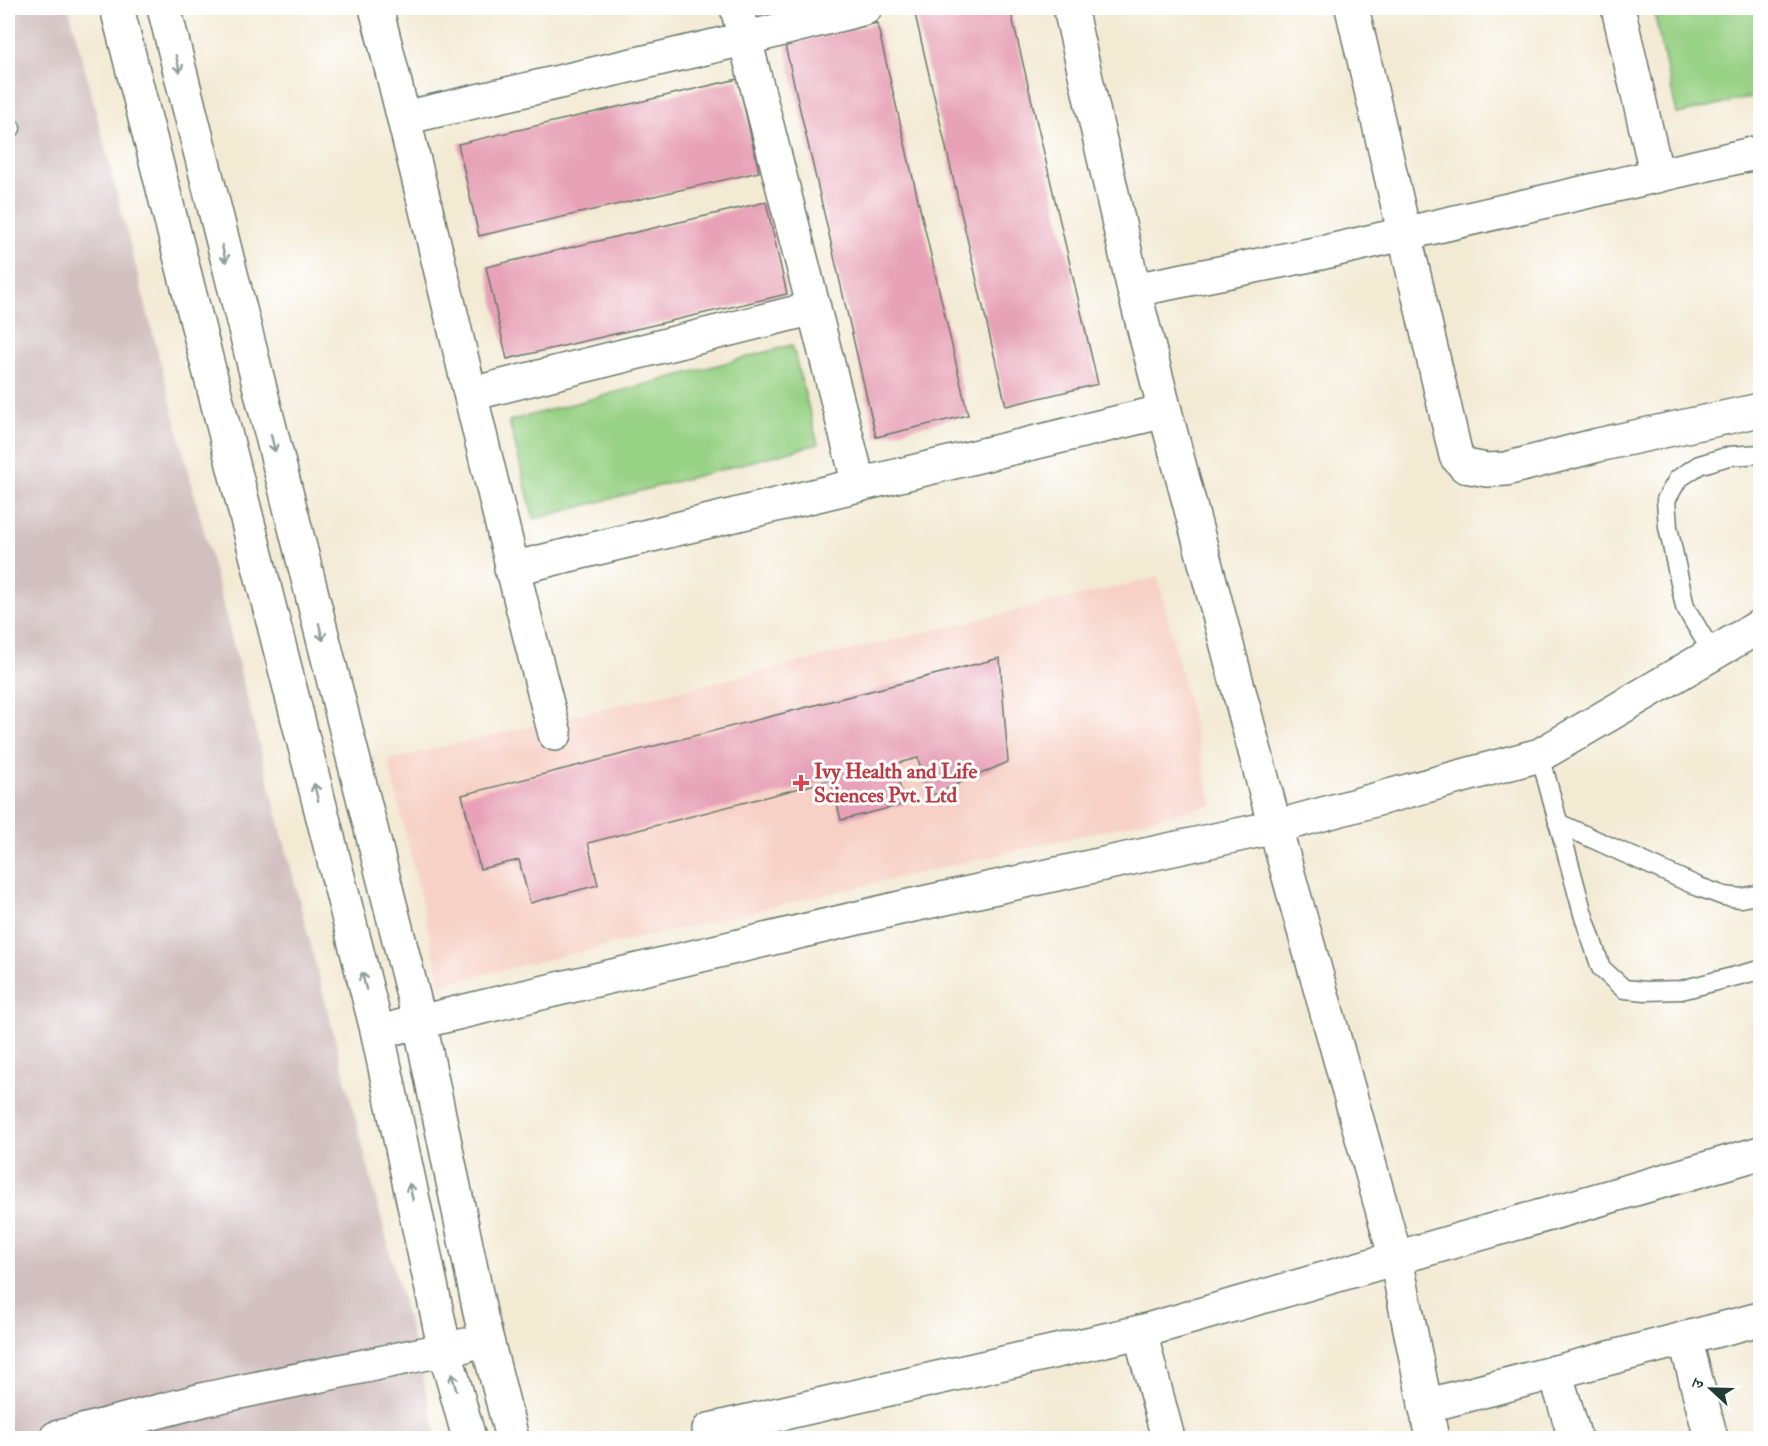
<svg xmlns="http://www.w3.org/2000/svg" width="1768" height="1446" viewBox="0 0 1768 1446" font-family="'IM FELL Double Pica','Noto Serif Devanagari',serif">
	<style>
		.built { fill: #f7d1c6 }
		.industrial { fill: #d2bfbf }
		.green { fill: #98d285; stroke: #5c885c; stroke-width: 1.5 }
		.building { fill: #e7a2b7 }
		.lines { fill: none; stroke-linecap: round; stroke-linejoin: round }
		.lane-casing { stroke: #697a6c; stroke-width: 21 }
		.street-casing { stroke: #697a6c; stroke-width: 36 }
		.secondary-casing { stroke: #697a6c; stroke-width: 36 }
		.lane { stroke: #fff; stroke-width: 18 }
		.street { stroke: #fff; stroke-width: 33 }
		.secondary { stroke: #fff; stroke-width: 33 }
		.oneway { stroke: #8f9e9a }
		.health-dot { fill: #e0444e; stroke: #fff; stroke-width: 2 }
		.labels { text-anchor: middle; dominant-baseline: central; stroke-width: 6; stroke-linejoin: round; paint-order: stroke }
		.health-label { font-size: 21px; font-weight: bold; fill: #be3a42; stroke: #fff; text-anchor: start }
	</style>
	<rect width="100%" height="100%" fill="#fff"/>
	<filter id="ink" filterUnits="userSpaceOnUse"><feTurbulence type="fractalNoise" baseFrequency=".0167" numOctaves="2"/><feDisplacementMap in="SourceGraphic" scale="12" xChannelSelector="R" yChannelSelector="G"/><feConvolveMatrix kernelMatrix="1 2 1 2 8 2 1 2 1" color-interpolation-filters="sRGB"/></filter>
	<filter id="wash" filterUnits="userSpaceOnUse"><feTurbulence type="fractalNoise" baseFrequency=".008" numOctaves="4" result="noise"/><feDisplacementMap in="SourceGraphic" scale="24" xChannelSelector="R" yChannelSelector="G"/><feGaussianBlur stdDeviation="1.35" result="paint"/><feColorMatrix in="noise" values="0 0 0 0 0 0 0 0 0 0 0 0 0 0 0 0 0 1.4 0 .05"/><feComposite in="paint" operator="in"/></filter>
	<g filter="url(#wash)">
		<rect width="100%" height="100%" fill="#f3ead4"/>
		<polygon class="built" points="1158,577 1213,805 441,984 388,760"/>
		<polygon class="industrial" points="8,8 69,8 438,1438 8,1438"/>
		<g class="green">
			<polygon points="1653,8 1760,8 1760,95 1677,114"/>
			<polygon points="792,345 818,444 534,519 509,421"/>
		</g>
		<g id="blocks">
			<g class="building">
				<polygon points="943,8 1010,8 1098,384 1006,406 915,14"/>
				<polygon points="877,23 968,415 876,437 785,45"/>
				<polygon points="738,79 759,172 479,236 458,144"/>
				<polygon points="766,202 787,294 507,359 486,267"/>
				<polygon points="1000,658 1008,762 928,797 918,758 894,764 905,804 841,820 831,780 588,843 598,885 530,903 519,860 480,869 462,795"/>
			</g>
		</g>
	</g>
	<g filter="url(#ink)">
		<use href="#blocks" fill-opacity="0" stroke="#697a6c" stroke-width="1.5"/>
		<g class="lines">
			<defs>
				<g id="lane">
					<polyline points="8,129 11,128"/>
					<polyline points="1713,654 1685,607 1668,527 1666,500 1678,479 1699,465 1729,456 1760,454"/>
					<polyline points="1540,755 1583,914 1601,968 1624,989 1646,991 1681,990 1760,970"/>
					<polyline points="1558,823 1699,887 1724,896 1741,898 1760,894"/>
				</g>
				<g id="street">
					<path d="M376,8c62,241 115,485 179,726"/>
					<polyline points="737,8 859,485"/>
					<polyline points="1070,8 1134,290 1165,411 1275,827 1396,1259 1432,1438"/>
					<polyline points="1352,8 1456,456 1465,466 1487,470 1506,469 1598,445 1760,410"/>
					<polyline points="1618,8 1657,176"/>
					<polyline points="404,118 744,39 865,8"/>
					<polyline points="1134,290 1325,252 1760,152"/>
					<polyline points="471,394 814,308"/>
					<polyline points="511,569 1165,411"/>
					<polyline points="1140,1332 1168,1438"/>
					<polyline points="1685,1338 1711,1438"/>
					<polyline points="1555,1372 1575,1438"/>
					<polyline points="1425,1406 1760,1319"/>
					<polyline points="711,1438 709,1430 1140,1332 1760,1153"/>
				</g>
				<g id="secondary">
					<polyline points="117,8 377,1030 445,1351 469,1438"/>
					<polyline points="164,8 420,1023 481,1317 512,1438"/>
					<polyline points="398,1027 904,907 1275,827 1540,755 1760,626"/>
					<polyline points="56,1438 206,1399 466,1345"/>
				</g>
			</defs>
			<use href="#lane" class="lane-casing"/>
			<use href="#street" class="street-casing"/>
			<use href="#secondary" class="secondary-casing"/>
			<use href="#lane" class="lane"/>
			<use href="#street" class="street"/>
			<use href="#secondary" class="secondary"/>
		</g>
		<defs><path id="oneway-shaft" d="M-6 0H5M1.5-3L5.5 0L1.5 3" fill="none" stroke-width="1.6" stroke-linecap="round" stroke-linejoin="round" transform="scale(1.5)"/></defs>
		<g class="oneway">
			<use href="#oneway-shaft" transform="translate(178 64) rotate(76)"/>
			<use href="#oneway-shaft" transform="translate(224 254) rotate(76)"/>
			<use href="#oneway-shaft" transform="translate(273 443) rotate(76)"/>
			<use href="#oneway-shaft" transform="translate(321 632) rotate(76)"/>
			<use href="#oneway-shaft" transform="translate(316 792) rotate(-104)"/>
			<use href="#oneway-shaft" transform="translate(364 981) rotate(-104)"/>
			<use href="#oneway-shaft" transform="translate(411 1192) rotate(-102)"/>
			<use href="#oneway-shaft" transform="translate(454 1382) rotate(-105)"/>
		</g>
	</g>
	<path class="health-dot" d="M798 774h6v6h6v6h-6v6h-6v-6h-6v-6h6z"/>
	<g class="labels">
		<g class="health-label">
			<text x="814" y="771">Ivy Health and Life<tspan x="814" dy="24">Sciences Pvt. Ltd</tspan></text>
		</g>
	</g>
	<rect width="1768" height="1446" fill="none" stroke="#fff" stroke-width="30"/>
	<g transform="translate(1711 1389) rotate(292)" stroke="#ffffff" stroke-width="4.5" paint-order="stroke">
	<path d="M0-4.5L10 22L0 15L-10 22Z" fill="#1f3d34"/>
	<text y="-9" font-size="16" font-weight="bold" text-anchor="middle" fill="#1f3d34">उ</text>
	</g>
</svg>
